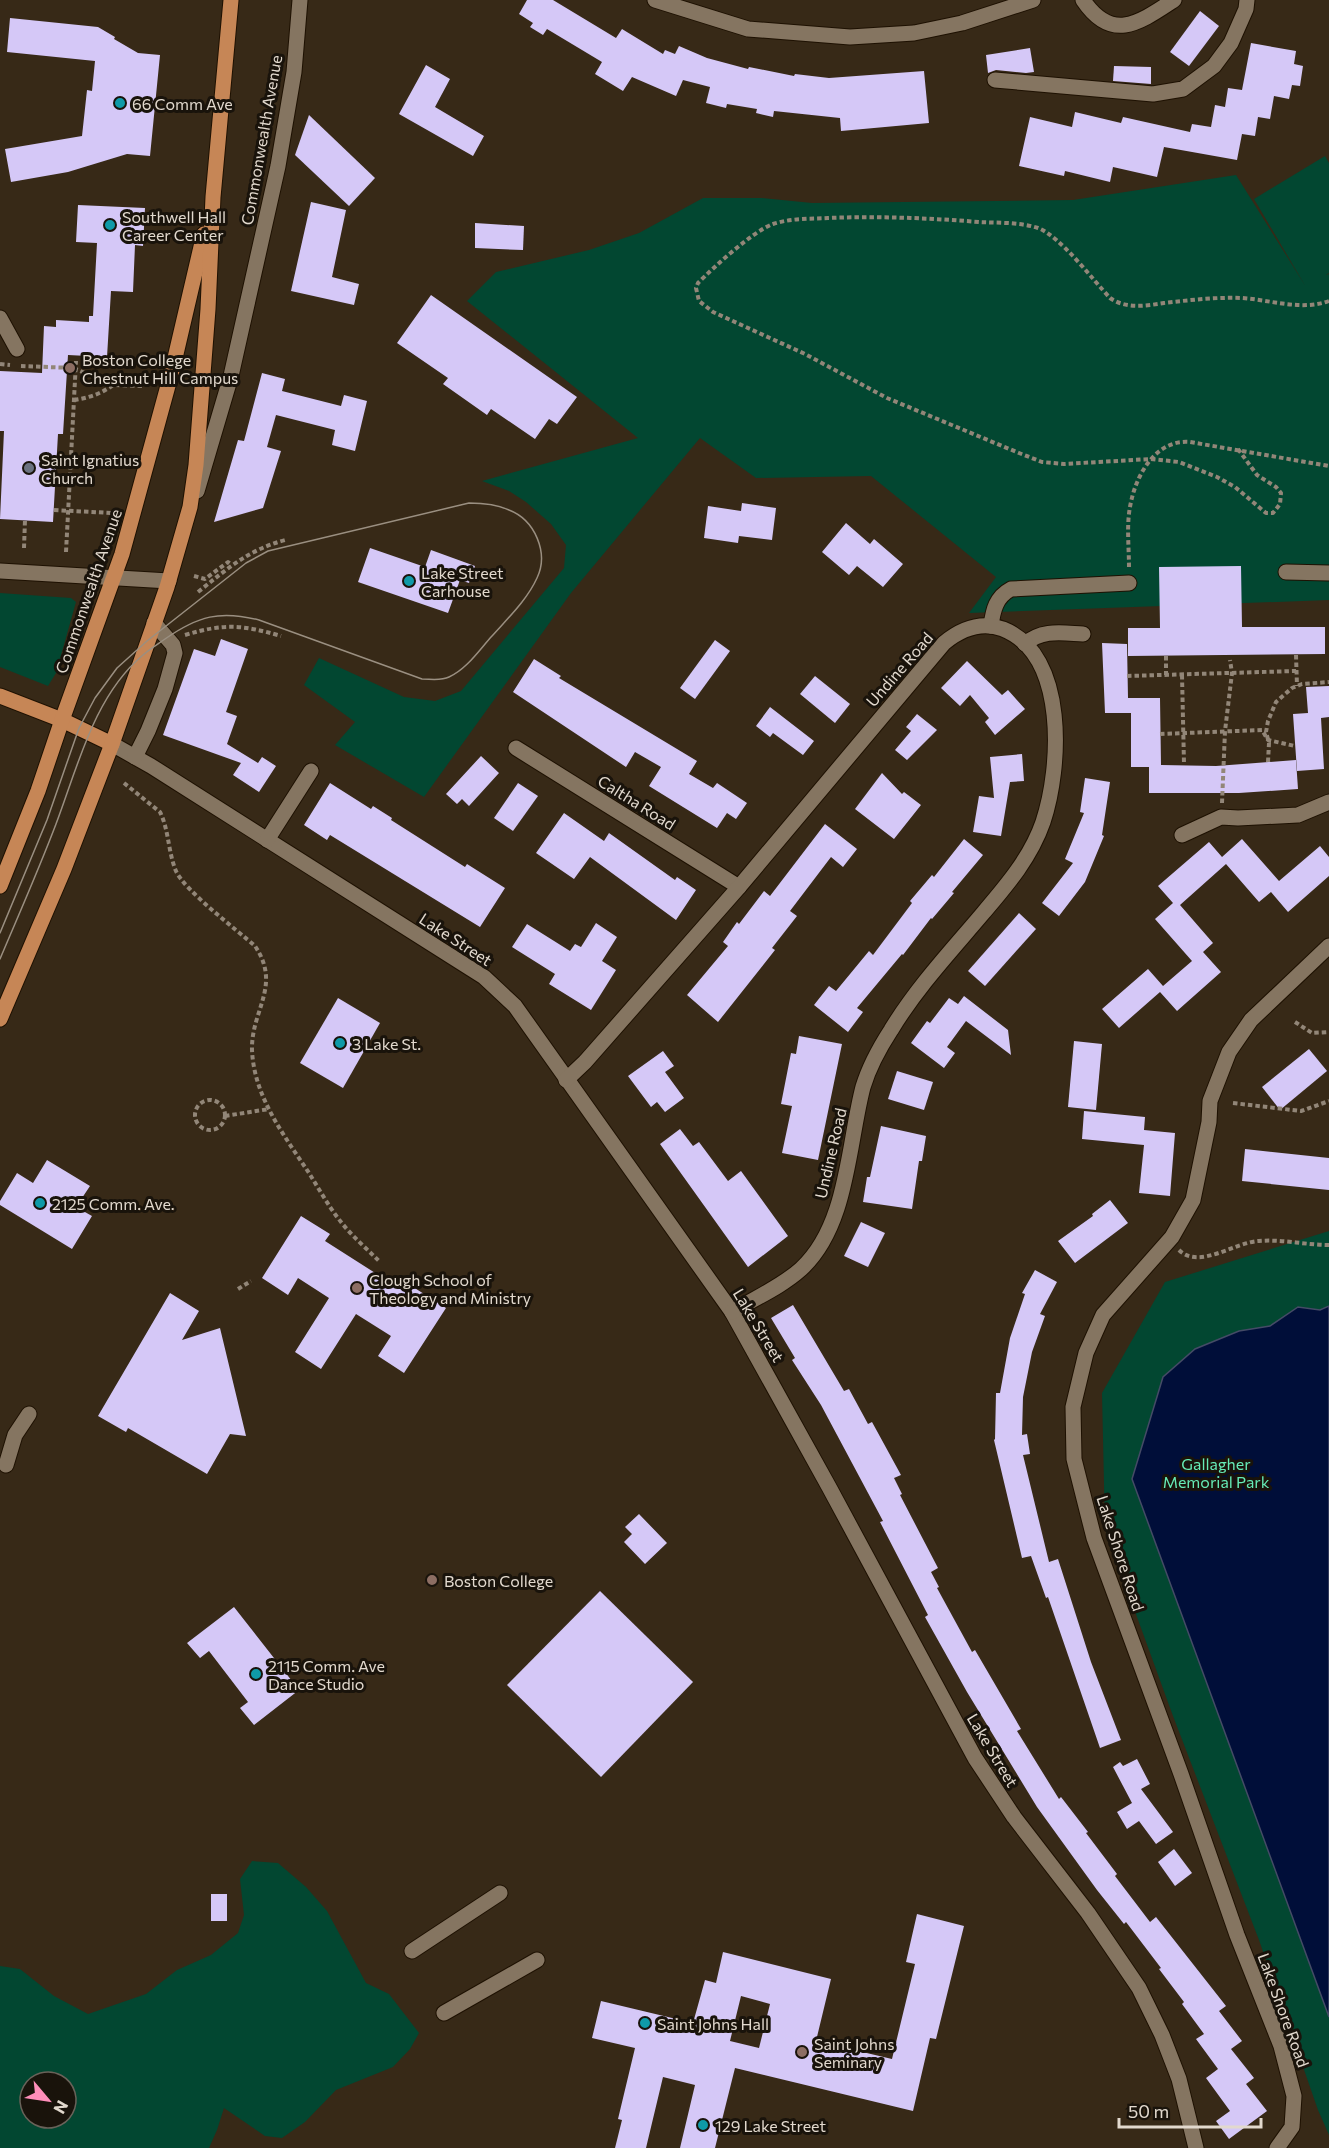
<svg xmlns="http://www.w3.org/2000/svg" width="1329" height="2148" viewBox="0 0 1329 2148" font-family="Commissioner,sans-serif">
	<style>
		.green { fill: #024731; fill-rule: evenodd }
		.water { fill: #000e39; stroke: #444b66; stroke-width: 1.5 }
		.building { fill: #d5c8f7; fill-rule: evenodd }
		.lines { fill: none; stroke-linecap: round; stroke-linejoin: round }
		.minor-casing { stroke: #1e1102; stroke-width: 17 }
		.major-casing { stroke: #1e1102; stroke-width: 17 }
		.path { stroke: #928678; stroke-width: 4; stroke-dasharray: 4.5 3; stroke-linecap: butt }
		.minor { stroke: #857561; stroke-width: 15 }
		.major { stroke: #c68656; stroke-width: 15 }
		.tram { stroke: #9a8f81; stroke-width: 1.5 }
		.culture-dot { fill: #0f9aa8; stroke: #19130b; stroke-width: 2 }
		.education-dot { fill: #8d6e63; stroke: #19130b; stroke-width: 2 }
		.worship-dot { fill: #6b7280; stroke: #19130b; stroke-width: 2 }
		.labels { text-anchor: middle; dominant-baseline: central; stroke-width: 6; stroke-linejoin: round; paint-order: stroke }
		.poi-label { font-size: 16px; fill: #e2d9ce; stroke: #19130b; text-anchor: start }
		.street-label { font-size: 16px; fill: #e2d9ce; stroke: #19130b }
		.park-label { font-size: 16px; fill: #66ebb7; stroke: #19130b }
	</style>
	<rect width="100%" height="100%" fill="#372917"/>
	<g class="green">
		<polygon points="1325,156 1329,163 1329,273 1326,275 1329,274 1329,600 969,613 996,577 871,476 756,478 700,438 571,593 424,797 335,745 355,722 304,685 319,658 404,697 435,701 461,691 564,568 566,545 551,524 526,502 509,491 482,481 638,438 467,301 496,272 589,250 639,233 703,198 762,198 812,203 1073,200 1236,175 1306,287 1254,199"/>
		<polygon points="0,593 71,598 76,602 56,673 48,686 0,667"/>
		<polygon points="1329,1231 1329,2135 1318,2110 1259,1940 1173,1716 1105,1529 1102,1393 1165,1282"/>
		<path d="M252,1861l26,2 28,24 21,24 39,72 23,11 30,39 -9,16 -17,18 -57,23 -31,32 -23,16 -17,-2 -41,-28 -7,22 -8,18h-209v-182l20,3 34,27 34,18 58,-20 31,-24 34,-15 27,-22 6,-18 -4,-36zM30,2082h36v36h-36z"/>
	</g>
	<polygon class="water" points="1329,1306 1329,2017 1132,1479 1163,1377 1195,1349 1239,1331 1270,1326 1298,1307 1320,1310"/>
	<g class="building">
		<polygon points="527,0 553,0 616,38 622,29 663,54 665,50 675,54 679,46 707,58 748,69 749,67 794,76 795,74 829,78 924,71 929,123 841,131 840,118 774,111 773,117 756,113 757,109 727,104 726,108 706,103 710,87 683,80 676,96 632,77 623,91 595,74 602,62 547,29 543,35 530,27 533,23 519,14"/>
		<polygon points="1200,11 1219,26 1189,66 1170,52"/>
		<polygon points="10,18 98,27 115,37 114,39 138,53 160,55 150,156 127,154 68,172 11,182 5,149 82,136 87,90 92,91 95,61 7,52"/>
		<polygon points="1251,43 1296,51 1294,64 1303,66 1300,86 1292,85 1289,99 1274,96 1270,119 1258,117 1255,136 1242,134 1237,160 1164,147 1157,177 1113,167 1110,182 1065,171 1064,176 1019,166 1030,117 1072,127 1075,112 1121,123 1123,117 1190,132 1192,124 1211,127 1215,105 1225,107 1228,88 1242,90"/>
		<polygon points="1030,48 1034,72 1026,73 996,70 988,73 986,55"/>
		<polygon points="426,65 450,79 435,107 484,136 473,156 399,114"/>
		<polygon points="1114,66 1151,67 1151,84 1113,81"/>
		<polygon points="309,115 375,178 349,206 295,155"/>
		<polygon points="311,202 346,210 332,277 359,284 354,305 291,291"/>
		<polygon points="78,205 145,208 143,246 135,245 133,292 111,291 107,357 68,355 63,434 58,434 53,522 0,519 4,431 0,431 0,371 42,373 44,326 56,327 56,320 89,322 89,316 93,316 97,243 76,242"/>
		<polygon points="475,223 524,226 523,250 475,248"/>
		<polygon points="431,295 577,397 557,424 549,419 535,439 491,409 487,415 443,384 448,378 397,343"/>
		<polygon points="262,373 285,379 282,391 341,406 344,395 367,401 355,451 332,445 335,430 276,415 267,447 281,451 263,508 214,522 238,440 244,441"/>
		<polygon points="742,503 776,508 772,540 739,536 738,543 704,538 708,506 741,511"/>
		<polygon points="846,523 870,544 874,539 903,564 883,587 857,566 849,575 822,552"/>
		<polygon points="370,548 425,567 431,550 475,566 469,583 460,580 448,613 358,582"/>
		<polygon points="1241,566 1242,627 1325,627 1325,654 1128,656 1128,628 1160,628 1159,567"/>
		<polygon points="221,639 248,649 226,712 237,716 227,744 258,763 262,757 276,766 259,792 233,775 241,763 163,735 194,649 215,656"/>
		<polygon points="715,640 730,651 695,699 680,688"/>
		<polygon points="1102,643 1127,644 1128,698 1160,698 1161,765 1216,766 1296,760 1298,789 1239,793 1149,793 1149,767 1131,767 1131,713 1105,713"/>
		<polygon points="534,659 561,676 559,678 697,761 689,774 713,788 717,783 747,803 736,819 727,813 717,828 649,786 661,767 635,752 626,767 513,692"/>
		<polygon points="967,661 1002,695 1008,690 1025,709 995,735 985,722 989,718 970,695 960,706 941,688"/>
		<polygon points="815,676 850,704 835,723 800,694"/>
		<polygon points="1329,686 1329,717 1321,718 1324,769 1297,771 1293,714 1308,713 1306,687"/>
		<polygon points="770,707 814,741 803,755 773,733 770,737 756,726"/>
		<polygon points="917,714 937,730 907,760 895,750 911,731 906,727"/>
		<polygon points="1022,754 1024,781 1010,782 1001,836 973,832 979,796 994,798 990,757"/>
		<polygon points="481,756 499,773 469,806 462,799 457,804 446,794"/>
		<polygon points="882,773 902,794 904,792 921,805 894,839 855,809"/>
		<polygon points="1085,778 1110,782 1102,835 1104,836 1085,882 1059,916 1042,903 1073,863 1065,859 1084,813 1080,812"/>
		<polygon points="330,783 371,809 373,806 392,818 391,820 465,867 467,864 505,888 480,927 330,835 327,840 304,825"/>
		<polygon points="518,783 538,796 513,831 494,818"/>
		<polygon points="564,813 604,841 609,833 675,880 677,877 696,890 676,920 590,857 574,879 536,853"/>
		<polygon points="825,824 857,849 843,867 831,857 790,911 797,916 772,948 775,950 718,1022 687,995 728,946 723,942 737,922 739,924 764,891 770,896"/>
		<polygon points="964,839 983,855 952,892 954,893 932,919 931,918 903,955 902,954 857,1008 863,1012 848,1032 814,1005 829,986 836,991 869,951 873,955 912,903 910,901 932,875 934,877"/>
		<polygon points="1242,839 1279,881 1320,846 1329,857 1329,876 1288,912 1271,892 1259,902 1226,864 1180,905 1213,943 1203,952 1221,972 1177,1011 1160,992 1119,1028 1102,1009 1148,969 1163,986 1192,961 1155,919 1173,903 1158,886 1209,842 1222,857"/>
		<polygon points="1019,913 1036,929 985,986 968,971"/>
		<polygon points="596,923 617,937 602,961 616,970 591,1010 549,984 555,974 512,947 527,924 570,951 575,944 581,947"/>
		<polygon points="964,996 1008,1030 1011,1055 966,1021 947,1047 955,1053 944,1068 911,1043 927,1021 930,1023 949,998 958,1004"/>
		<polygon points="338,998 380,1023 343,1088 300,1063"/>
		<polygon points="799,1036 842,1044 818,1160 782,1153 792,1106 781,1104 791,1053 796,1054"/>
		<polygon points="1074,1041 1102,1044 1096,1110 1068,1107"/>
		<polygon points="1309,1049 1327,1071 1280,1110 1262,1087"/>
		<polygon points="663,1051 674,1066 665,1072 684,1098 665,1112 657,1102 651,1107 628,1076"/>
		<polygon points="897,1071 933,1082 924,1110 888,1099"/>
		<polygon points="1084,1111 1145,1117 1144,1130 1175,1133 1170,1196 1139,1193 1144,1145 1082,1139"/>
		<polygon points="881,1126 926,1136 922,1161 919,1161 912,1209 863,1202 867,1177 870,1177"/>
		<polygon points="680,1129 693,1146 699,1142 728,1181 741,1171 788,1236 748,1267 660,1144"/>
		<polygon points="1245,1149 1329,1158 1329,1190 1242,1181"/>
		<polygon points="47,1160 90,1186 76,1207 92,1216 72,1249 0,1205 0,1201 17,1173 33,1183"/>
		<polygon points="1110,1200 1128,1223 1075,1263 1058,1241 1093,1216 1092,1214"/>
		<polygon points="301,1216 330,1234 325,1241 405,1292 410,1285 446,1308 404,1373 378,1356 391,1336 356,1314 321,1369 295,1352 329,1298 298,1278 288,1295 262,1278"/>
		<polygon points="861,1222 885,1233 868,1267 844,1256"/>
		<polygon points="1035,1270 1057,1282 1040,1314 1045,1316 1032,1352 1023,1397 1022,1435 1027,1434 1030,1454 1023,1455 1049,1562 1058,1559 1091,1662 1121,1740 1100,1748 1048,1597 1046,1598 1031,1556 1022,1558 994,1440 995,1439 996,1393 1000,1393 1010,1338 1025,1294 1022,1293"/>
		<polygon points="170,1293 199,1311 182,1340 220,1328 246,1436 230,1434 207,1474 128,1428 126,1432 98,1416"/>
		<polygon points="793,1305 844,1391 849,1389 868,1424 872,1422 901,1475 894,1478 902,1494 900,1495 938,1568 931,1572 939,1587 937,1588 972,1652 975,1650 1021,1729 1017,1731 1059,1799 1061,1797 1088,1832 1086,1833 1117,1874 1115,1876 1150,1922 1156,1917 1226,2006 1219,2011 1242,2041 1231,2049 1254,2078 1246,2084 1267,2111 1229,2139 1216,2121 1230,2111 1206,2078 1218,2069 1196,2039 1204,2034 1182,2004 1184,2002 1159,1969 1161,1968 1126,1922 1124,1924 1097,1890 1037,1807 967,1692 925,1617 928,1615 880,1522 883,1521 821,1405 792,1360 795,1358 771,1318"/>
		<polygon points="639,1514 667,1543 645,1564 624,1542 632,1534 625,1527"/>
		<polygon points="600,1591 693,1682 601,1777 507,1685"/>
		<polygon points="234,1607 299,1690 254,1725 240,1708 248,1702 209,1651 200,1658 187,1643"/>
		<polygon points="1137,1759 1150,1784 1141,1789 1173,1832 1156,1844 1139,1821 1127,1829 1117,1812 1132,1803 1113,1767 1120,1762 1123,1766"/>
		<polygon points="1174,1849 1192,1873 1175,1886 1158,1862"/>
		<rect x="211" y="1894" width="16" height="27"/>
		<path d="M917,1914l47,12 -28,113 -6,-1 -17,73 -178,-43 -20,80h-35l15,-63 -32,-8 -17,71h-31l7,-28 -4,-1 17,-71 -43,-10 9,-37 92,22 12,-43 11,3 7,-31 108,27 -15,62 76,18 23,-95 -9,-2zM741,1996l29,8 -11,44 -29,-7z"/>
	</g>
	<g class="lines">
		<defs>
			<g id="minor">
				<polyline points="655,0 748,29 850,37 914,33 962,23 1033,0"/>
				<path d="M1083,0c29,43 56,23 91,0"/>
				<polyline points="995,80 1153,94 1183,89 1214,66 1231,43 1246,9 1247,0"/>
				<polyline points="0,318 17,349"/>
				<polyline points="197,491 231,376 278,166 294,72 300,0"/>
				<polyline points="0,571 169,581"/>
				<polyline points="1286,572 1329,573"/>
				<path d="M991,626c2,-16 5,-29 20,-37l118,-6"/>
				<path d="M1025,644c17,-15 37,-11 58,-10"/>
				<polyline points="112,744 151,766 465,965 484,977 515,1006 732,1312 829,1487 975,1758 1014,1817 1088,1913 1139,1988 1162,2035 1179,2079 1196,2148"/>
				<polyline points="516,748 739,887"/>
				<polyline points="135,757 148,731 165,689 175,653 173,645 154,623"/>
				<polyline points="1182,835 1221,817 1238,818 1298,815 1329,802"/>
				<polyline points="267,840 311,771"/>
				<path d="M566,1080l19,-18 154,-175 205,-244c17,-14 37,-22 59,-14 65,26 58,139 40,193 -12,35 -36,63 -59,90 -32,38 -67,75 -93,118 -11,17 -22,37 -28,57 -15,57 -15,139 -62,182 -20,18 -46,29 -69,43"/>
				<polyline points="6,1465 15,1435 29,1414"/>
				<polyline points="412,1951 500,1893"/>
				<polyline points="444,2013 537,1960"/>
				<polyline points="1277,2148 1292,2127 1294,2096 1281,2046 1237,1935 1181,1774 1094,1538 1074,1459 1073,1407 1086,1353 1103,1315 1172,1237 1193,1200 1209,1122 1210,1101 1229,1052 1251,1020 1329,946"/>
			</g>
			<g id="major">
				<polyline points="0,696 62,720 112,744"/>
				<polyline points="0,886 38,791 62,720 122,554 172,371 204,234"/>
				<polyline points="0,1019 64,869 112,744 167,587 190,507 196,465 208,309 213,197 231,0"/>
			</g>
		</defs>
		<use href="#minor" class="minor-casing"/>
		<use href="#major" class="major-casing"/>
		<g class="path">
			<polyline points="0,364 10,365"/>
			<polyline points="21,366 73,368 114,385 142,386"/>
			<path d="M74,400c14,-2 27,-6 39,-15"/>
			<path d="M1238,449l19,26 19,12 5,6 -1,11 -7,9h-7l-31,-26 -18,-10 -38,-15 -28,-3 -87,5 -22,-2 -23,-9 -132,-55 -82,-44 -92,-42 -14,-11 -3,-13 2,-5c17,-17 54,-51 75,-59 18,-6 37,-5 55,-6 50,-2 101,0 151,4 19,1 41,0 59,6 22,8 55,52 72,70 16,11 35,8 54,5 26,-3 52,-6 78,-5 29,2 59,13 87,3"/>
			<polyline points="54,510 111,513"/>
			<polyline points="24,548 25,520"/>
			<polyline points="66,552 76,361"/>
			<path d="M1129,567c0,-21 -3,-44 2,-65 6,-29 26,-63 59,-60l139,24"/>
			<polyline points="194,576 205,579 228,562 232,565"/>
			<path d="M198,592c29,-23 50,-42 87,-52"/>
			<path d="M185,635c40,-12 58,-10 96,1"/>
			<polyline points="1296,655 1297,686"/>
			<polyline points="1166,656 1166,675"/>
			<polyline points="1182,675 1184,764"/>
			<polyline points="1127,676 1296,671"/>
			<polyline points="1160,734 1262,730 1268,740 1295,746"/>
			<polyline points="1268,762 1269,743 1266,732 1268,721 1276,702 1292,688 1302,684 1329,682"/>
			<path d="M124,783l36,29c9,18 8,40 16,59 8,19 61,59 79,75 27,40 -4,64 -3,104 2,47 32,85 57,123 10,16 20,34 32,49 11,14 26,27 38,39"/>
			<polyline points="1222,803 1225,731 1232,673 1230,660"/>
			<polyline points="1295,1022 1312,1033 1329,1032"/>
			<circle cx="210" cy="1115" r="15"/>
			<polyline points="1233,1103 1301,1111 1329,1101"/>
			<polyline points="225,1116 269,1109"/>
			<path d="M1179,1250c20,20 56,-8 80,-9 23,-2 47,4 70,4"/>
			<polyline points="238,1289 251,1281"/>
		</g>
		<use href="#minor" class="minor"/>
		<use href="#major" class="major"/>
		<path class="tram" d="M0,933l47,-113 32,-92 16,-30 22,-30 30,-27 99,-78 22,-12 201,-48c14,0 27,1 40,7 26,10 40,43 28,68 -10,22 -29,40 -45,58 -12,13 -25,33 -43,41 -8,4 -18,2 -27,2l-163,-59c-39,-10 -61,-4 -94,19 -7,5 -15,10 -22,16 -49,41 -65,111 -87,169 -17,45 -37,90 -56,135"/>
	</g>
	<g class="culture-dot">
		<circle cx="120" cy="103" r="6"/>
		<circle cx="110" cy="225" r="6"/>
		<circle cx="409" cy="581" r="6"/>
		<circle cx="340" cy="1043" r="6"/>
		<circle cx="40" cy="1203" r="6"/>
		<circle cx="256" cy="1674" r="6"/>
		<circle cx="645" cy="2023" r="6"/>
		<circle cx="703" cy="2125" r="6"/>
	</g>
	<g class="education-dot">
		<circle cx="70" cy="368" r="6"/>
		<circle cx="357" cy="1288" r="6"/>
		<circle cx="432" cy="1580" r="6"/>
		<circle cx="802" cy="2052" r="6"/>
	</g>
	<circle class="worship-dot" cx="29" cy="468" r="6"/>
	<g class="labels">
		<g class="poi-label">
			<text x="132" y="103">66 Comm Ave</text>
			<text x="122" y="216">Southwell Hall<tspan x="122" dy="18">Career Center</tspan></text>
			<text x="82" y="359">Boston College<tspan x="82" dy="18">Chestnut Hill Campus</tspan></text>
			<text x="41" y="459">Saint Ignatius<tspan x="41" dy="18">Church</tspan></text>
			<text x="421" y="572">Lake Street<tspan x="421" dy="18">Carhouse</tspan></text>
			<text x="352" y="1043">3 Lake St.</text>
			<text x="52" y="1203">2125 Comm. Ave.</text>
			<text x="369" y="1279">Clough School of<tspan x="369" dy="18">Theology and Ministry</tspan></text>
			<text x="444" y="1580">Boston College</text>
			<text x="268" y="1665">2115 Comm. Ave<tspan x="268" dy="18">Dance Studio</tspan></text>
			<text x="657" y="2023">Saint Johns Hall</text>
			<text x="814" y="2043">Saint Johns<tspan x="814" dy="18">Seminary</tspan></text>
			<text x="715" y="2125">129 Lake Street</text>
		</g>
		<g class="street-label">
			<text transform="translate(261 140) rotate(-80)">Commonwealth Avenue</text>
			<text transform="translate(88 591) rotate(-71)">Commonwealth Avenue</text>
			<text transform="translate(899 669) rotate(-49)">Undine Road</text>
			<text transform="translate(637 802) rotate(32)">Caltha Road</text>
			<text transform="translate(456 939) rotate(33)">Lake Street</text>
			<text transform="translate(830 1153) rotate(-77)">Undine Road</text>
			<text transform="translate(759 1325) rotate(59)">Lake Street</text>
			<text transform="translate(1121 1553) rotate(72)">Lake Shore Road</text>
			<text transform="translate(993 1750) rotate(59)">Lake Street</text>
			<text transform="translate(1284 2010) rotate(70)">Lake Shore Road</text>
		</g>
		<g class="park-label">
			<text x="1216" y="1463">Gallagher<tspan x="1216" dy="18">Memorial Park</tspan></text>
		</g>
	</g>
	<g transform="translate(48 2100) rotate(119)"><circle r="28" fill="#19130b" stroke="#696259" stroke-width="1.5"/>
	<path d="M0-4.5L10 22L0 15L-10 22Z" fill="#ff8eba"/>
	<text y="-9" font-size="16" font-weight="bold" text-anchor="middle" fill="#e2d9ce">N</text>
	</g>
	<path d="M1119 2118v9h142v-9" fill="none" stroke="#e2d9ce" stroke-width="3"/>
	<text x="1128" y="2118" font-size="18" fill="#e2d9ce" stroke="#19130b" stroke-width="4.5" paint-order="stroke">50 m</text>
</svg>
